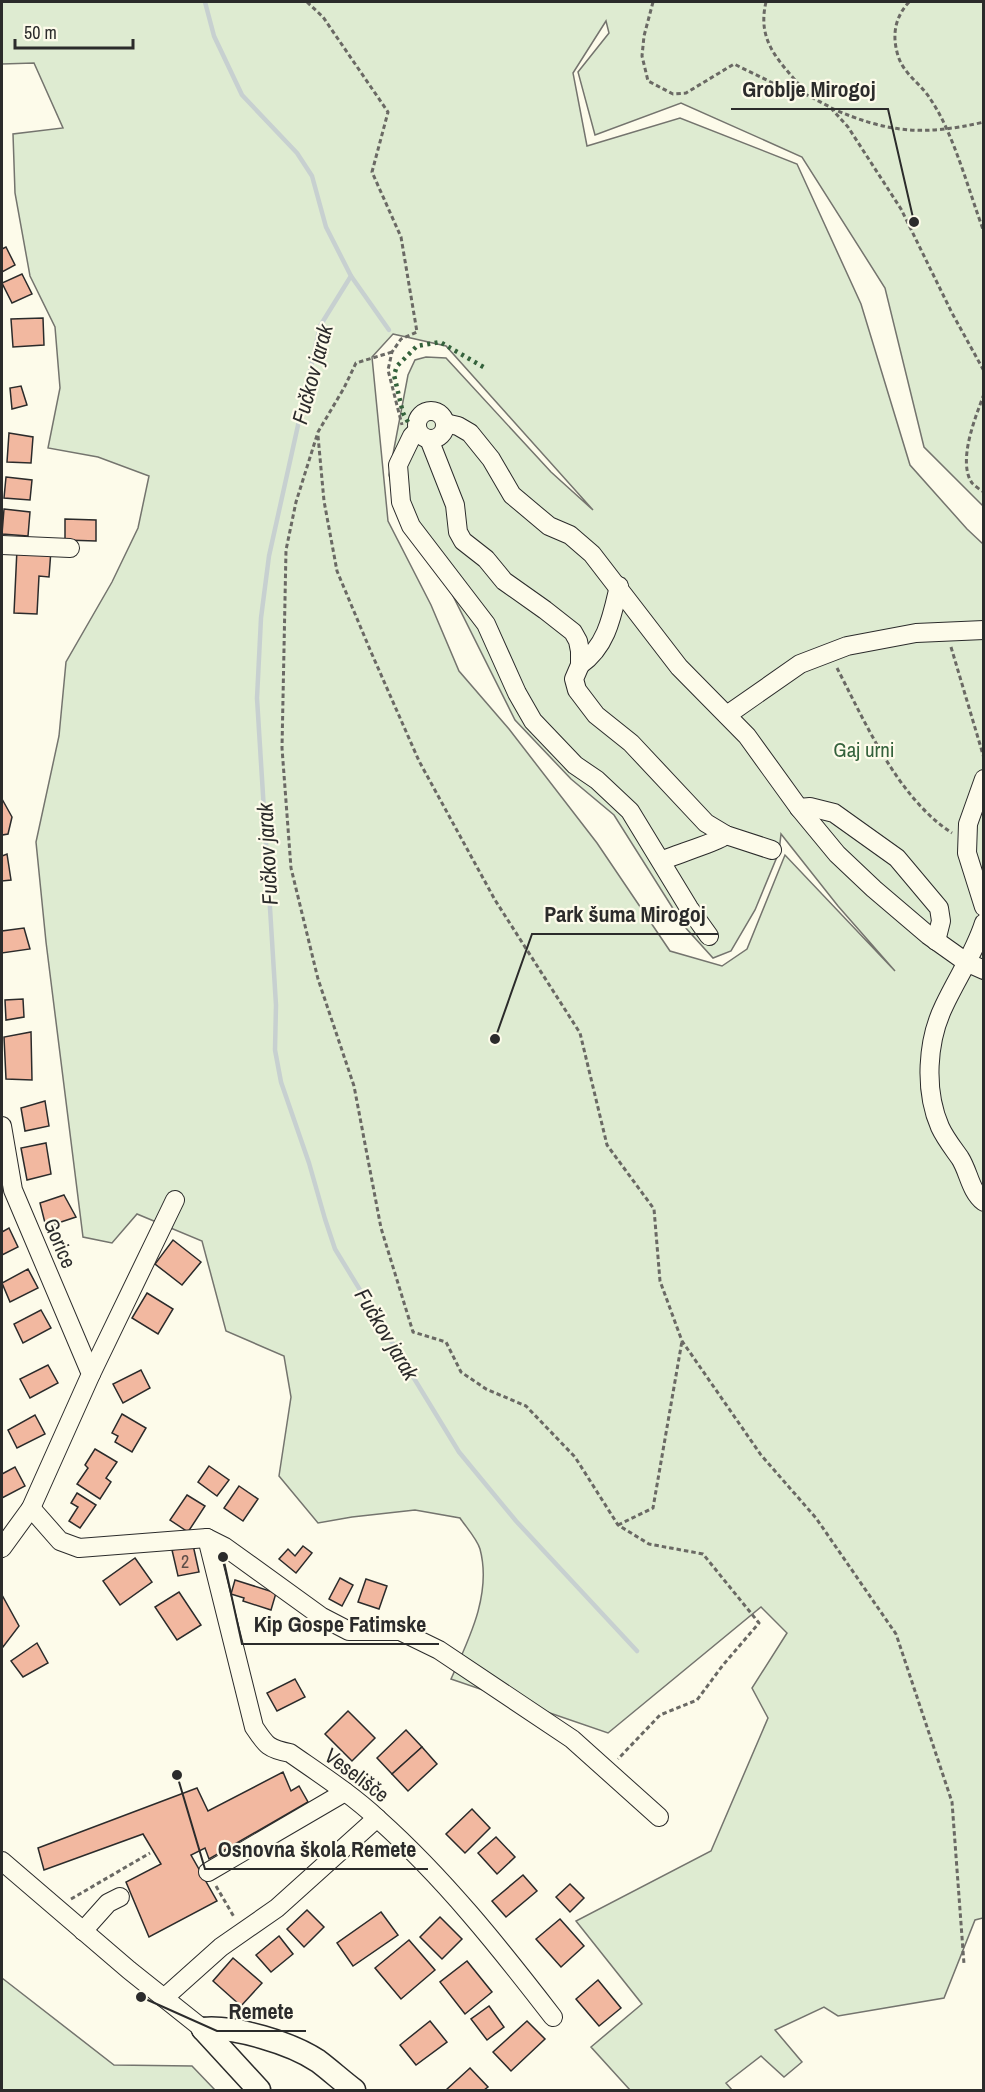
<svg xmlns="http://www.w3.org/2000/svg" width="985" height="2092" viewBox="0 0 985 2092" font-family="'Archivo Narrow',sans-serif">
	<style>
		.green { fill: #deebd1; stroke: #74746e; stroke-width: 1.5; fill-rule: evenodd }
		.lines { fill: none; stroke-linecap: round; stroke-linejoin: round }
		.stream { stroke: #c7d0d0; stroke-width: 4.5 }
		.building { fill: #f2b8a0; stroke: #2b2b2b; stroke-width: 1.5 }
		.minor-casing { stroke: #2b2b2b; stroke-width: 20 }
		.major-casing { stroke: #2b2b2b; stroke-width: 25 }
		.path { stroke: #6a6964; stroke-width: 3; stroke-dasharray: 4.5 3; stroke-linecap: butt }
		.minor { stroke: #fdfbea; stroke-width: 18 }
		.major { stroke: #fdfbea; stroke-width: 22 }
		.hedge { stroke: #34623c; stroke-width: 4.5; stroke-dasharray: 3 4.5; stroke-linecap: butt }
		.labels { text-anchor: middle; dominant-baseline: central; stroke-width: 4.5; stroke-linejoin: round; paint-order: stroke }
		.number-label { font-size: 18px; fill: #5d4e48 }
		.park-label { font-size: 21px; fill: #34623c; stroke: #fdfbea }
		.street-label { font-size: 21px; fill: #2b2b2b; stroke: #fdfbea }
		.water-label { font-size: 22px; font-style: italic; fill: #2b2b2b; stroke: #fdfbea }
		.leader { fill: none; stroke: #2b2b2b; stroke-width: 2 }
		.callout-dot { fill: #2b2b2b; stroke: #fdfbea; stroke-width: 2 }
		.callout-label { font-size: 22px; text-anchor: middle; font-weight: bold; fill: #2b2b2b; stroke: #fdfbea; stroke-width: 4.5; stroke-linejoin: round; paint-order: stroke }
	</style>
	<rect width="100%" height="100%" fill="#fdfbea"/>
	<g class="green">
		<path d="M2,2h981v504l-59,-59 -39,-159 -83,-131 -121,-54 -86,32 -17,-63 31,-39 -3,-12 -33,52 14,73 93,-28 117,46 64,140 49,161 57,64 16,15v1374l-8,2 -31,78 -106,18 -14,-9 -49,23 27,32 -18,15 -23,-21 -35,27 6,7h-102l-39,-43 51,-43 -66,-83 135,-70 57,-133 -16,-30 35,-55 -26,-26 -153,126 -157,-54c18,-40 41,-85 29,-130 -3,-10 -14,-22 -20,-31l-45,-8 -63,7 -34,6 -39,-47 12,-79 -7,-41 -58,-25 -24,-90 -65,-27 -25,29 -29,-6 -37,-295 -10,-100 23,-106 7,-74 46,-80 26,-54 11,-52 -51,-19 -50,-9 12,-60 -5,-61 -25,-51 -15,-83 -2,-59 50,-6 -29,-65 -32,1zM393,334l53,12 147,164 -42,-38 -105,-114 -20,-1 -11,3 -7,15 -19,100 12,44 44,61 70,140 56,59 43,36 70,111 29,32 18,-7 24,-41 24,-58 2,-18 57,72 57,65 -110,-116 -38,94 -25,17 -52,-15 -73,-108 -88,-114 -50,-58 -28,-66 -43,-84 -16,-164z"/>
		<polygon points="2,1978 114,2065 192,2066 215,2090 2,2090"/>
	</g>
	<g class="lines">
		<g class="stream">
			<polyline points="205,2 214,36 242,95 297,153 312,176 326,227 351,276 320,326 269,556 261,618 257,698 276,1005 275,1050 281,1082 309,1163 325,1219 335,1249 459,1452 516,1521 637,1651"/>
			<polyline points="351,276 389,330"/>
		</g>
	</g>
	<g class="building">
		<polygon points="6,247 15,265 2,272 2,249"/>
		<polygon points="22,274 32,294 12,303 2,283"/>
		<polygon points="43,318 44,345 13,347 11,319"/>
		<polygon points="21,386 27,405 12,409 10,388"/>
		<polygon points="9,433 33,437 31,463 7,462"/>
		<polygon points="6,477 32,480 30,500 4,498"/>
		<polygon points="4,509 30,512 28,536 2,534"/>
		<polygon points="65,519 96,520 96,541 65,540"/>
		<polygon points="17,549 51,550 49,577 39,576 37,614 14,613"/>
		<polygon points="2,799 12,817 8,834 2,835"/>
		<polygon points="7,854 11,880 2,881 2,856"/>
		<polygon points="24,928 30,949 2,953 2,931"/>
		<polygon points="23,999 24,1017 6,1020 5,1000"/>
		<polygon points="31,1032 32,1080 6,1079 4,1037"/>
		<polygon points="45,1101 49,1126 25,1131 21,1108"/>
		<polygon points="46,1143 51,1174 27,1180 21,1148"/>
		<polygon points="64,1195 76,1217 46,1227 40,1203"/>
		<polygon points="9,1228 18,1247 2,1255 2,1232"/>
		<polygon points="173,1240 201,1262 182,1285 155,1264"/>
		<polygon points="28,1269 38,1288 10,1302 2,1283"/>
		<polygon points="147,1293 173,1309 158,1334 132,1318"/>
		<polygon points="41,1310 51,1328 23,1343 14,1324"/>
		<polygon points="48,1365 58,1383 30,1398 20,1379"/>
		<polygon points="141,1370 150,1388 123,1403 113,1384"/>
		<polygon points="122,1414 146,1428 132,1452 115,1442 118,1436 112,1433"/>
		<polygon points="35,1415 45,1434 17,1448 8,1430"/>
		<polygon points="95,1449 117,1462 106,1478 111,1482 100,1499 77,1484 88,1468 85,1465"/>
		<polygon points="209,1466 229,1480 217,1496 198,1482"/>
		<polygon points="15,1467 25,1486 2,1498 2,1474"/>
		<polygon points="239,1486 258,1499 243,1521 224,1508"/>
		<polygon points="77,1493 96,1505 80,1528 69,1521 78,1507 71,1503"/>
		<polygon points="187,1495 205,1506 188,1532 170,1520"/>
		<polygon points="193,1545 199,1572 178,1576 172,1550"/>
		<polygon points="303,1546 312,1553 296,1573 279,1559 288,1549 295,1556"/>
		<polygon points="135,1558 152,1582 120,1605 103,1581"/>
		<polygon points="340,1578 353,1585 342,1606 329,1599"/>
		<polygon points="366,1579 387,1586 379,1609 358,1602"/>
		<polygon points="235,1580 276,1593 271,1610 243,1601 244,1598 231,1594"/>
		<polygon points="179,1592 201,1625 177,1640 155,1607"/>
		<polygon points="2,1595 19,1626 3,1647 2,1644"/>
		<polygon points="37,1643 48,1663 23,1677 11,1661"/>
		<polygon points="295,1679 305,1697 277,1711 267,1693"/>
		<polygon points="348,1711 375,1738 352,1761 325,1734"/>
		<polygon points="406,1730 422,1747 392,1774 377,1758"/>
		<polygon points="422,1747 437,1764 408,1791 392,1774"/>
		<polygon points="283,1772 291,1791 299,1786 308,1802 209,1859 205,1848 191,1855 217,1901 149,1937 126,1882 161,1864 143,1834 44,1870 38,1848 197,1788 208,1811"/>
		<polygon points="472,1809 490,1828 465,1853 446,1834"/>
		<polygon points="496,1837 515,1857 497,1874 478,1853"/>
		<polygon points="523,1875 537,1891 506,1917 492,1901"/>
		<polygon points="570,1884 584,1898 570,1912 556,1897"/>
		<polygon points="307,1910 324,1927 304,1947 287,1929"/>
		<polygon points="381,1912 398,1935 353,1966 337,1943"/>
		<polygon points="440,1917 462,1939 442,1959 420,1937"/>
		<polygon points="560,1919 584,1946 561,1967 536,1939"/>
		<polygon points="279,1936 293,1954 271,1972 256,1955"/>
		<polygon points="409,1940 435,1970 401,1999 375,1968"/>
		<polygon points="233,1958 262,1983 241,2006 213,1981"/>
		<polygon points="467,1961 492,1992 465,2014 440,1982"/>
		<polygon points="598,1980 621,2008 599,2026 576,1999"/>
		<polygon points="489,2006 504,2027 487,2040 471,2019"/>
		<polygon points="430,2021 447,2042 416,2065 400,2045"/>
		<polygon points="527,2021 545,2039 511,2071 493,2052"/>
		<polygon points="470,2068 488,2087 484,2090 446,2090"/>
	</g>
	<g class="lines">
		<defs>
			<g id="minor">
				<circle cx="431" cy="425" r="14"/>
				<polyline points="445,423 458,426 470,433 491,459 512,495 549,526 570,535 592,554 679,667 747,736 799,808 837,854 874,889 928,935 966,962 984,970"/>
				<polyline points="417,431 412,436 398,465 401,502 411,526 486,624 517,693 533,721 575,765 597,780 630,811 689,908 709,936"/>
				<polyline points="429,439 455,505 458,532 463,541 486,559 504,581 545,610 573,632 578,641 580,651 580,665 574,679 577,690 596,715 631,743 706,823 726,835 772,850"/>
				<polyline points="2,545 70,548"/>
				<path d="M580,665c27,-19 32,-49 39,-79"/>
				<polyline points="727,715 800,664 847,646 916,633 984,630"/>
				<polyline points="984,779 968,824 967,853 984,907"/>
				<polyline points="799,808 810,807 834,813 897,858 939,908 941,921 936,941"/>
				<path d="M661,861c13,-6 59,-20 65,-26"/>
				<path d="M984,923c-9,29 -27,55 -40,83 -17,35 -20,84 -4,121 5,11 13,21 20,31 9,14 10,33 24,44"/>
				<polyline points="2,1126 13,1190 91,1374 31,1508 2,1548"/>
				<polyline points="91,1374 175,1200"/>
				<polyline points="31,1508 60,1541 79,1548 207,1538 225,1547 322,1617 349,1631 400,1631 439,1650 572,1739 659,1817"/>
				<path d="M207,1538l47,189c12,18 14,22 36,26 30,21 61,41 88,66 66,59 121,128 175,198"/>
				<polyline points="2,1861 129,1970 203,2029"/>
				<polyline points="208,1872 345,1792"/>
				<polyline points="83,1931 108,1903 120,1897"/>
				<polyline points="164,1998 221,1947 277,1908 377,1818"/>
			</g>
			<g id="major">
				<path d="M203,2029c32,-3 88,14 115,32 12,9 24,20 36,29"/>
				<polyline points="203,2029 259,2090"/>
			</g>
		</defs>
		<use href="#minor" class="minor-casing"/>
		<use href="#major" class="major-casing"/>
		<g class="path">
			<polyline points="307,2 323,17 388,112 372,172 401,237 417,332 401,339 392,352 388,370 402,425"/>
			<polyline points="653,2 644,36 642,56 648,81 673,94 686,93 734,64 787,90 807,95 830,107 848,127 901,209 952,313 984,371"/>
			<path d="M766,2c-10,42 16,61 40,91"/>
			<path d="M909,2c-13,14 -17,31 -12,50 5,22 23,30 34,48 23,34 38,92 53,132"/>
			<path d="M831,108c57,25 92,28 153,14"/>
			<polyline points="392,352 356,363 344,388 318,432 296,502 286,550 282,748 291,868 318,979 354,1086 381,1228 413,1332 446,1342 461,1372 486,1389 526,1406 575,1457 618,1525 649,1544 703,1554 759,1623 723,1665 697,1700 660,1715 618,1759"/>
			<path d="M984,394c-8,22 -27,67 -12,89 3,3 8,7 12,9"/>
			<polyline points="318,436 324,501 337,571 371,652 419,761 495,900 580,1033 607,1145 654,1209 660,1281 682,1341 761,1455 816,1518 896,1634 952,1802 964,1964"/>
			<polyline points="951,647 984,758"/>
			<path d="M837,668c29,56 61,130 115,165"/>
			<polyline points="618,1525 653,1508 682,1341"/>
			<polyline points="216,1886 234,1917"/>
			<polyline points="71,1899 150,1853"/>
		</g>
		<use href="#minor" class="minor"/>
		<use href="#major" class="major"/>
		<polyline class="hedge" points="408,422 403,413 394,375 397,366 417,346 440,342 487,369"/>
	</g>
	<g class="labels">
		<g class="number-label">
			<text x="185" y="1561">2</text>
		</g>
		<g class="park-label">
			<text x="864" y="749">Gaj urni</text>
		</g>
		<g class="street-label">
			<text transform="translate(60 1243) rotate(67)">Gorice</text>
			<text transform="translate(357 1775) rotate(37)">Veselišče</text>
		</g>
		<g class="water-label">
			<text transform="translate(312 374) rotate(-75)">Fučkov jarak</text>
			<text transform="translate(267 854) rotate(-93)">Fučkov jarak</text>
			<text transform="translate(387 1334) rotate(59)">Fučkov jarak</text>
		</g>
	</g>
	<path class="leader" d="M914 222L888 109H731M495 1039L532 934H718M223 1557L242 1644H439M177 1775L205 1869H428M141 1997L217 2031H306"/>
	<g class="callout-dot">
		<circle cx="914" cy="222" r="6"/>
		<circle cx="495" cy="1039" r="6"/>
		<circle cx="223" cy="1557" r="6"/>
		<circle cx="177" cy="1775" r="6"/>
		<circle cx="141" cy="1997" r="6"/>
	</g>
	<g class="callout-label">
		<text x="809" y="97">Groblje Mirogoj</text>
		<text x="625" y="922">Park šuma Mirogoj</text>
		<text x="340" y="1632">Kip Gospe Fatimske</text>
		<text x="317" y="1857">Osnovna škola Remete</text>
		<text x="261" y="2019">Remete</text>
	</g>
	<rect width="985" height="2092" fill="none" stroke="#2b2b2b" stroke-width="6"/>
	<path d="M15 39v9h118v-9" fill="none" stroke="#2b2b2b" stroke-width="3"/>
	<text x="24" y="39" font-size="18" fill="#2b2b2b" stroke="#fdfbea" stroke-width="4.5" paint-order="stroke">50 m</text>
</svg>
